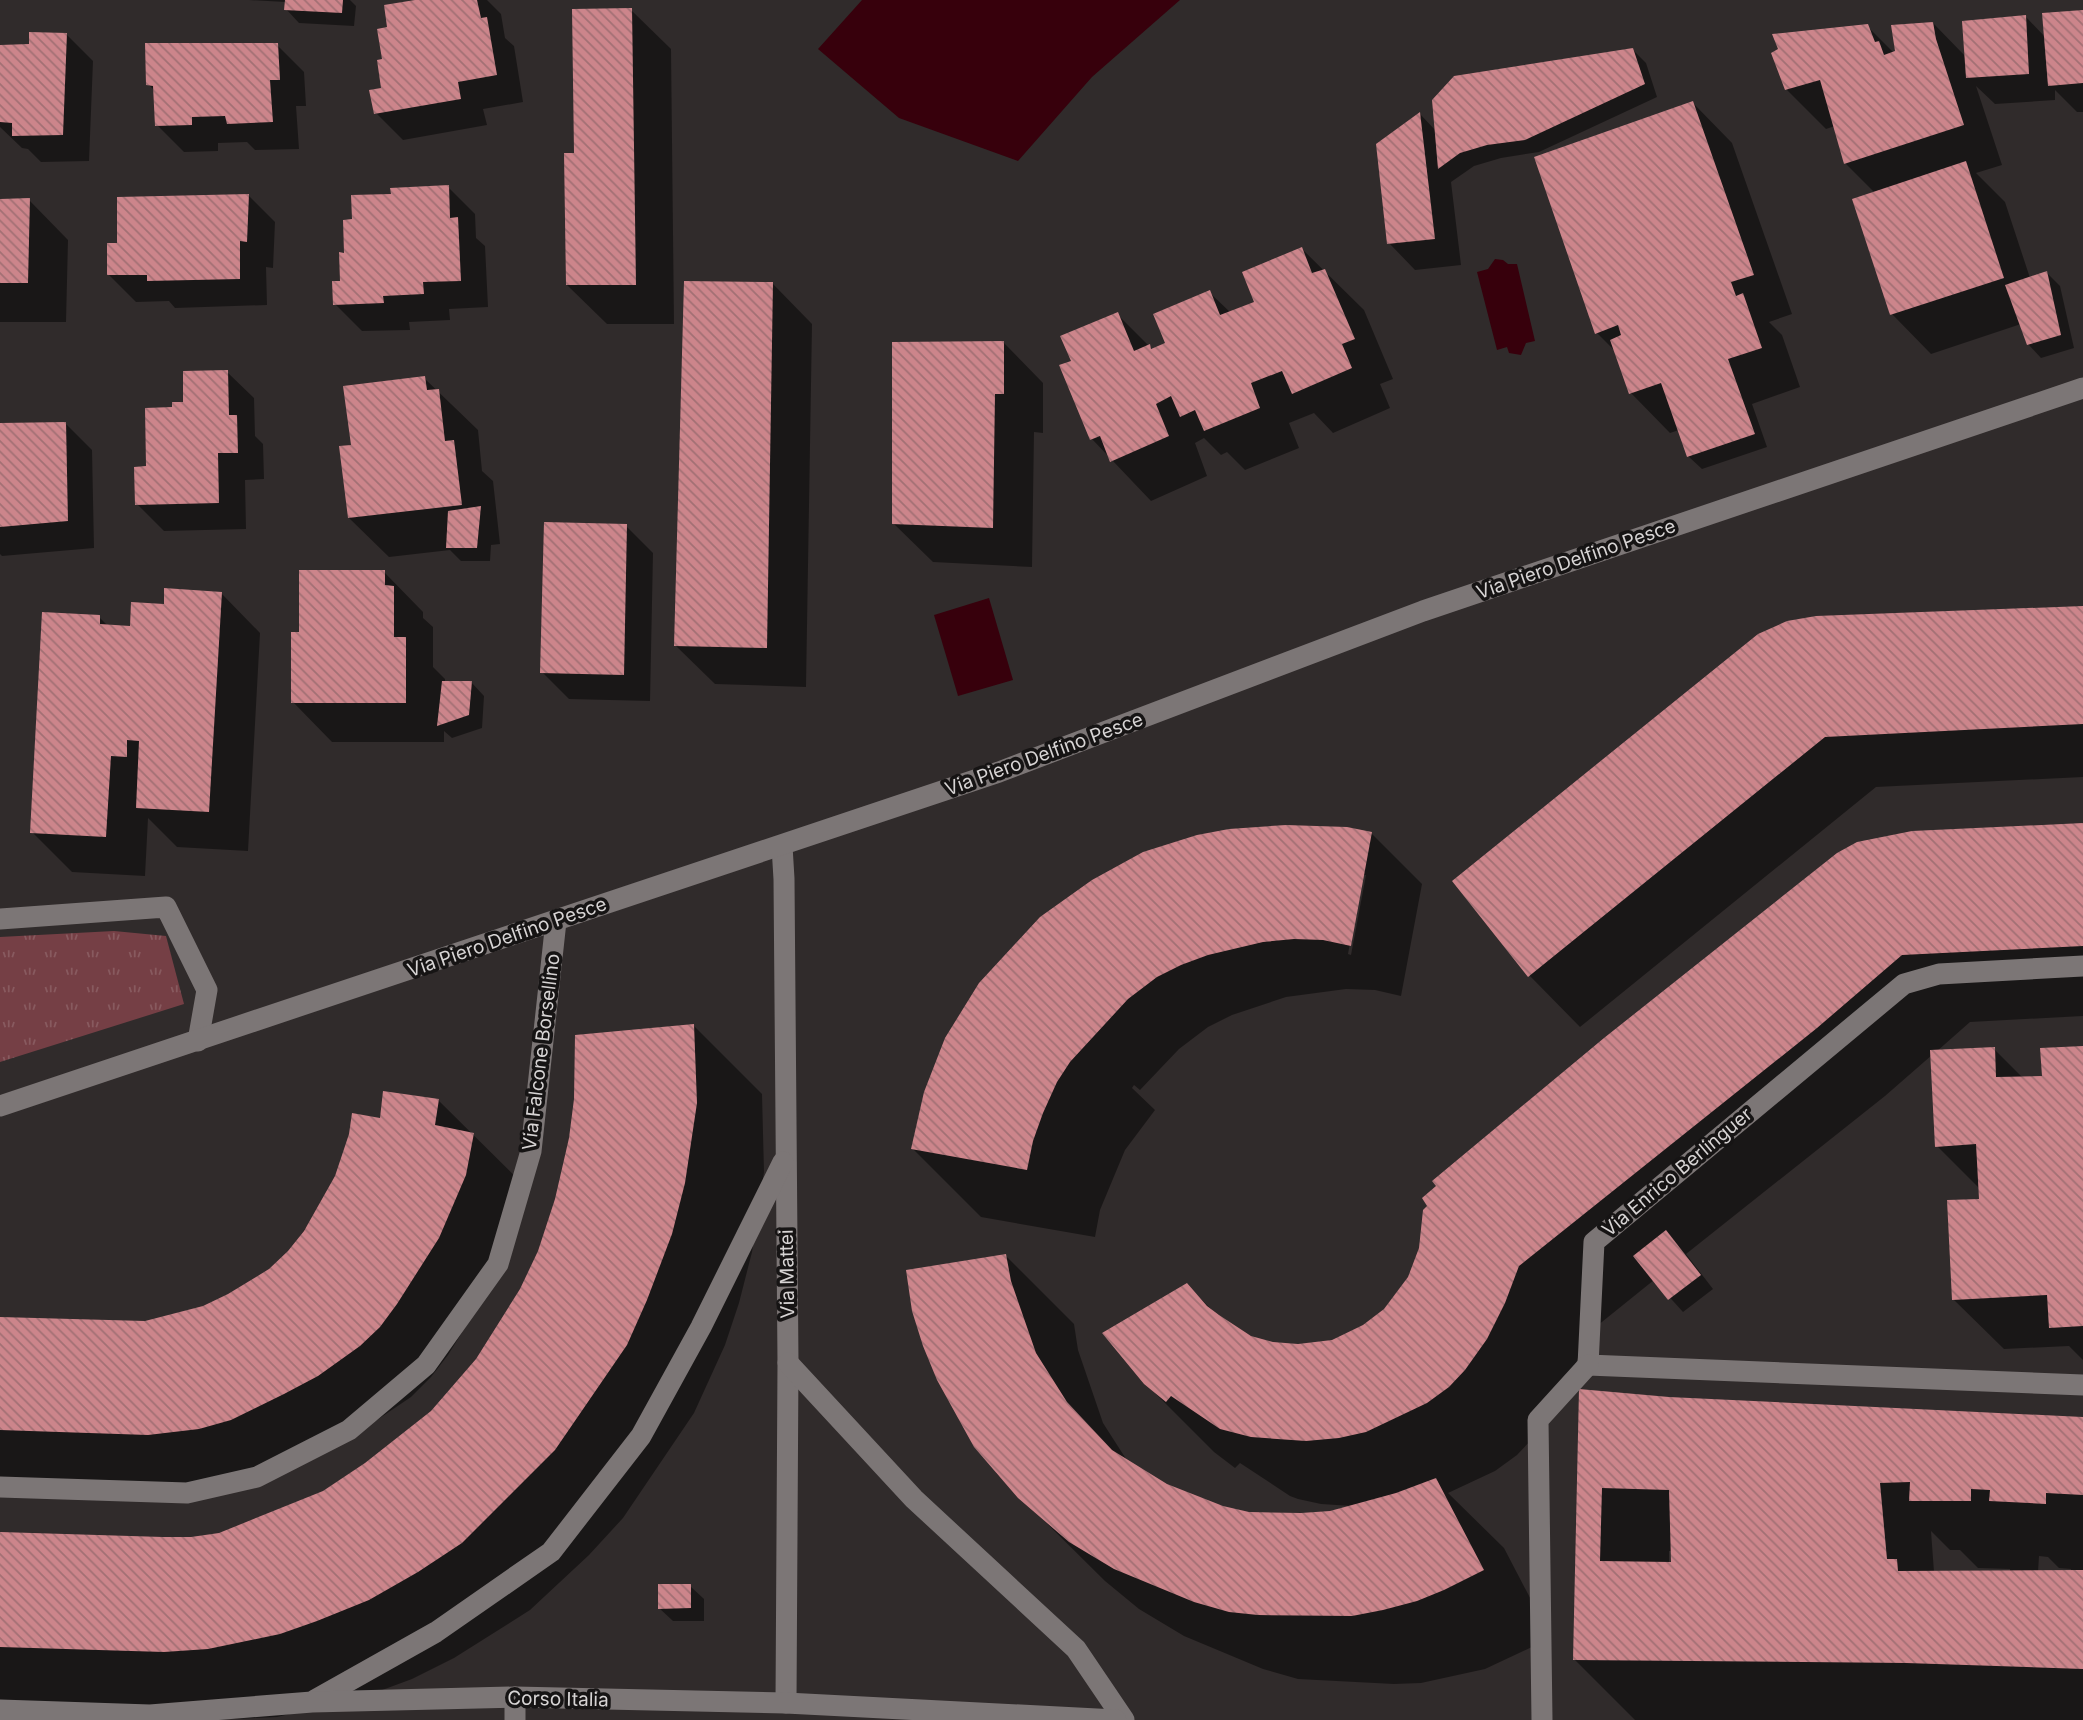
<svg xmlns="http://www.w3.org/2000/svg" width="2083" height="1720" viewBox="0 0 2083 1720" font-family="Inter,sans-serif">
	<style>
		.grass { fill: url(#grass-tufts) }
		.water { fill: #37000c }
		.shadow { fill: #0007; fill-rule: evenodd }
		.building { fill: url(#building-back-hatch); fill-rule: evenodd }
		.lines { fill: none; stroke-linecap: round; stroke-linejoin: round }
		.minor { stroke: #7c7676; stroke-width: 21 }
		.tertiary { stroke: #7c7676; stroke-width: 21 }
		.labels { text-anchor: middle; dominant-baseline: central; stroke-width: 7; stroke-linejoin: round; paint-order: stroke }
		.street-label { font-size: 19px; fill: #d7d4d4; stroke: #161414 }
	</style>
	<defs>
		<pattern id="grass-tufts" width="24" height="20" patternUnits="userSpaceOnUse" patternTransform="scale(1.75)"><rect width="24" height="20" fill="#753f45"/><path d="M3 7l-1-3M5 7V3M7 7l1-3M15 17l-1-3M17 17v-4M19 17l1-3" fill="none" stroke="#885a5f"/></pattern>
		<pattern id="building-back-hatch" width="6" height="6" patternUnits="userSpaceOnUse" patternTransform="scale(1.75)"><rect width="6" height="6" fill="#cc858b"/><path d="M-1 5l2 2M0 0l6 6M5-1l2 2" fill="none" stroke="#a27074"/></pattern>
	</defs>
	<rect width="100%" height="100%" fill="#302b2b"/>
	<polygon class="grass" points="114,931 166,936 184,1004 0,1062 0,937"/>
	<g class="water">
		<polygon points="862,0 1180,0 1092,77 1018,161 899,118 818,49"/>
		<polygon points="1495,259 1503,260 1508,264 1517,264 1535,341 1526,343 1521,355 1509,353 1507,347 1497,350 1477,272 1488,269"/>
		<polygon points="989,598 1013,680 958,696 934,615"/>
	</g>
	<g class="shadow">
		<polygon points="249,0 350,0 356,6 354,26 299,23 286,9 286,2"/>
		<polygon points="423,0 487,0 501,14 505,38 514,46 523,102 483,109 487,125 403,140 376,113 383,90 384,60 389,29"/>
		<polygon points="631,10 671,49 674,324 607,324 567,285 575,154"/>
		<polygon points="2083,12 2083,112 2077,112 2055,90 2055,100 1995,104 1976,86 2002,165 1976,173 2005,202 2030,278 2047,273 2060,286 2074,348 2041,358 2028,344 2021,324 1931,354 1892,314 1875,193 1845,163 1835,126 1826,129 1786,89 1867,26 1894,53 1933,23 1966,57 2026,17 2046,38"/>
		<polygon points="66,34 93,61 89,161 41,162 28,149 22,148 0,127 0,47 31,46"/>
		<polygon points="277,45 304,72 306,106 296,106 299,149 255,150 247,142 218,143 218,151 184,152 157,125 155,91 148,84"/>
		<polygon points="1633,50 1646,63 1657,97 1539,152 1501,158 1474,166 1451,182 1461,265 1415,270 1389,243 1420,114 1436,131"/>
		<polygon points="1693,103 1732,143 1792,314 1769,322 1782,335 1800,387 1752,404 1767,447 1702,469 1688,456 1679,430 1670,433 1631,393 1616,352 1597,333"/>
		<polygon points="448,187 475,214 476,238 485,246 488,307 449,309 450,320 409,322 410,330 362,331 335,304 354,220 393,196"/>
		<polygon points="248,195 275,222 273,268 266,267 267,305 175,308 169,301 136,302 109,275 118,245"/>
		<polygon points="29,200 68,240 66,322 0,322 0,201"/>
		<polygon points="1302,249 1364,310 1393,379 1380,384 1390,408 1333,433 1314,413 1289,423 1299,448 1245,470 1227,452 1221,455 1204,438 1195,443 1207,476 1151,501 1092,439 1061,367 1073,362 1117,314 1153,350 1167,345 1209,292 1231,313 1257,303"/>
		<polygon points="773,284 812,324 806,687 715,684 675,645"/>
		<polygon points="1004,343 1043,383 1043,433 1034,432 1032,567 933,562 893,523"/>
		<polygon points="227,372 254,398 255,436 263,444 264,479 245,480 246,529 164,531 137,504 148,468 173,409 185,403"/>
		<polygon points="424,378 478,430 482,471 493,481 500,544 491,545 490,561 461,561 450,550 389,557 349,518 353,446"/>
		<polygon points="65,423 92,450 94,548 2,556 0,554 0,425"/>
		<polygon points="626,526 653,553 650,701 569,699 542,672"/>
		<polygon points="384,572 423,612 423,618 433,627 433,667 445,679 445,682 471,682 484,696 482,728 452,738 444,731 444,742 332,742 293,702 301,634"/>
		<polygon points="221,593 260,633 248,851 177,847 148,818 145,876 72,872 32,832 99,617 109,627 132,628 166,606"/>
		<polygon points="2083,607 2083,777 1876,787 1580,1027 1530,976 1455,882"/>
		<polygon points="2083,824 2083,1016 1970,1022 1936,1052 1994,1049 2023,1078 2044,1078 2083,1047 2083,1360 2069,1346 2004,1349 1953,1299 1981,1201 1980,1189 1937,1146 1932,1055 1885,1096 1686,1254 1713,1289 1683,1312 1654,1280 1587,1334 1573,1371 1533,1438 1517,1455 1495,1471 1448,1493 1504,1548 1551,1638 1485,1669 1421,1683 1394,1684 1298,1679 1263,1669 1184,1636 1139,1609 1105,1581 996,1473 1006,1256 1074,1324 1078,1350 1103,1423 1128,1462 1166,1485 1223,1508 1249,1514 1301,1515 1330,1512 1352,1506 1321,1504 1298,1499 1290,1496 1240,1463 1235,1468 1214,1452 1145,1383 1187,1285 1219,1317 1251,1338 1273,1344 1298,1346 1333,1341 1364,1327"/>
		<path d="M1371,833l51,51 -21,112 -26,-6 -29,-1 -60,8 -54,18 -24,12 -29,22 -39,41 -6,-5 -2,3 23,22 -30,40 -25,60 -5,27 -114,-20 -68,-68 13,-57zM1362,875h4l-15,80 -3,-1z"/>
		<polygon points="694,1026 762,1094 764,1172 752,1252 739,1303 725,1345 694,1413 623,1518 589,1555 530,1610 454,1658 412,1679 366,1696 277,1717 233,1719 0,1713 0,1534 191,1539 219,1535 324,1492 366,1465 432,1412 477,1360"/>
		<polygon points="438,1100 524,1185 489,1289 448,1355 431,1377 411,1397 368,1426 282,1470 200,1485 0,1480 0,1319 146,1323 204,1308 270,1271 289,1252 381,1119"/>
		<path d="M1581,1390l88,9 414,19v302h-448l-60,-60zM1931,1531l19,19h10l18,18 32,1v3h-76zM1669,1551h4v12h-4zM2039,1556l9,1 11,11 12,1v3h-33z"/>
		<polygon points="690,1586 704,1599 704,1621 673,1621 659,1608"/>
	</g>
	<g class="building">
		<polygon points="285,0 343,0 342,13 284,10"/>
		<polygon points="415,0 477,0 481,18 487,17 497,75 458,82 461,99 374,114 369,90 381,88 377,60 382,59 377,29 387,27 384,5"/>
		<polygon points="632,8 636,285 566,285 564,153 574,153 572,9"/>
		<polygon points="2083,10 2083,83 2048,86 2042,13"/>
		<polygon points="2026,15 2029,74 1966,78 1962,21"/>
		<polygon points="1933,22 1936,39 1964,125 1844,164 1820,80 1785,90 1771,53 1778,49 1772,34 1868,24 1875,42 1879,41 1884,55 1895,51 1891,25"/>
		<polygon points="29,32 67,33 63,135 12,136 12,123 0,122 0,45 29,44"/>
		<polygon points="145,43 278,43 280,80 270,80 273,122 227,124 225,116 192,117 192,125 155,126 153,86 146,85"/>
		<polygon points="1633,48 1645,84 1525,140 1487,145 1460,153 1438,169 1432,100 1454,76"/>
		<polygon points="1693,101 1754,275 1731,282 1736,296 1743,293 1762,348 1728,359 1755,434 1687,457 1661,383 1629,394 1610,340 1621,335 1618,325 1595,334 1534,157"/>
		<polygon points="1420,112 1435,239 1387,244 1376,144"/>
		<polygon points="1966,161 2004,278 1890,315 1852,199"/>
		<polygon points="449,185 450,218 458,217 461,281 423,282 424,294 383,296 384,303 333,305 332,281 340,281 339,252 344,253 343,220 352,219 351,195 391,194 390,188"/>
		<polygon points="249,194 247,242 240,241 240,279 147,281 147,275 107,275 107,243 117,243 117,197"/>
		<polygon points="30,198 28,283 0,283 0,199"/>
		<polygon points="1302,247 1312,273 1325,269 1355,339 1342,344 1352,368 1292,394 1282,371 1251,383 1260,408 1204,431 1195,410 1180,417 1171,396 1156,404 1169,436 1110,462 1100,436 1090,440 1059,365 1071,361 1060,336 1118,312 1134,351 1150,344 1151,349 1165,343 1153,314 1210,290 1220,315 1254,302 1242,272"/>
		<polygon points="2047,271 2061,335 2027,345 2005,285"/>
		<polygon points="684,281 773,282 767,648 674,646"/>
		<polygon points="1004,341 1004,394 995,394 993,528 892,524 892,342"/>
		<polygon points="228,370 229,415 237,415 238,453 218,453 219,503 135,505 134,467 146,466 145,408 172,407 172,402 183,402 183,371"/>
		<polygon points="425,376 427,390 439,389 445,441 454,440 462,505 348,518 339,446 351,445 343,386"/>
		<polygon points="66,422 68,521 0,527 0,423"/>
		<polygon points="481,506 477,548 446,548 448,511"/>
		<polygon points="544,522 627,524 624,675 540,673"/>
		<polygon points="299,570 385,570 385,585 394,586 394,637 406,637 406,703 291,703 291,632 299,632"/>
		<polygon points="164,588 222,592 209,812 136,808 139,741 127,740 127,757 111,756 106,837 30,833 42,612 100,615 100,624 130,626 131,602 164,604"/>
		<polygon points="2083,606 2083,724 1825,737 1528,977 1452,881 1758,634 1787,621 1816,616"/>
		<polygon points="442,681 472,681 469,715 437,726"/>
		<polygon points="2083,823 2083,946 1902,955 1817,1028 1519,1266 1505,1303 1487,1339 1465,1370 1449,1387 1427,1403 1366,1432 1339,1438 1306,1441 1251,1437 1220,1429 1171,1396 1166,1402 1144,1384 1102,1333 1187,1283 1207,1306 1219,1315 1251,1336 1273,1342 1298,1344 1332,1340 1363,1325 1384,1309 1408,1277 1419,1248 1423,1210 1427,1206 1422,1198 1436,1186 1432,1181 1604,1038 1837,853 1857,842 1912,831"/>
		<polygon points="1286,825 1347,827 1372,832 1351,946 1323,940 1294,939 1263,942 1208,955 1181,965 1157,977 1128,999 1070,1062 1057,1082 1043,1113 1033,1141 1027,1170 911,1149 924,1092 945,1038 979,983 1040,917 1092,880 1143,852 1197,835 1229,829"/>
		<polygon points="694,1024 697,1103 685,1183 672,1234 647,1300 627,1345 555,1450 462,1543 418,1572 369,1600 317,1621 280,1634 208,1649 164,1652 0,1647 0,1532 163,1537 191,1537 219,1533 323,1491 365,1463 431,1411 476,1359 520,1289 538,1251 555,1199 569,1138 574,1099 575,1035"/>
		<polygon points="2083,1046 2083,1326 2049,1328 2047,1295 1952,1300 1947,1200 1979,1199 1976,1144 1935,1147 1930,1050 1995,1047 1996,1077 2042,1076 2040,1048"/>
		<polygon points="383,1091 439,1099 435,1125 474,1133 466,1175 439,1238 397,1304 380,1327 360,1346 318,1376 284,1394 231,1420 199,1429 148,1435 0,1430 0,1317 145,1321 203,1306 228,1294 269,1269 288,1251 304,1231 335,1176 349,1134 352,1113 380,1118"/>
		<polygon points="1666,1230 1701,1275 1668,1300 1633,1256"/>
		<polygon points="1006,1254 1011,1281 1036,1353 1067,1402 1112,1450 1167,1484 1223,1506 1249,1512 1301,1513 1330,1511 1396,1493 1436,1478 1484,1570 1444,1590 1417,1601 1383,1610 1352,1616 1258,1615 1229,1612 1194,1602 1114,1569 1069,1542 1018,1498 974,1447 937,1380 923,1346 912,1311 906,1270"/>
		<path d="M1579,1389l90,8 414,20v78l-37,-2v11l-57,-3 1,-11 -19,-1v12h-62l1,-19 -30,1 7,76h10l1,12 185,-1v99l-177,-6 -333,-3zM1602,1488l67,2 2,72 -71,-1z"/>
		<polygon points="658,1584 691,1584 691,1608 658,1609"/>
	</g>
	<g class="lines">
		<g class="minor">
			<polyline points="782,846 784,879 788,1363 786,1703"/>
			<polyline points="0,919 166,907 207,990 198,1041"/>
			<polyline points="2083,966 1939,974 1904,984 1594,1242 1588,1365 2083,1385"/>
			<polyline points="788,1363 914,1499 1076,1649 1124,1720"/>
			<polyline points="0,1487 187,1493 257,1477 349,1430 426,1365 498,1264 531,1151 556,921"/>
			<polyline points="315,1700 436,1632 551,1552 641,1436 701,1327 783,1162"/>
			<polyline points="0,1710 150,1715 312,1702 515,1697 786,1703 1116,1720"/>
			<polyline points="515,1720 515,1697"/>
			<polyline points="1542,1720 1538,1420 1588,1365"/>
		</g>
		<polyline class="tertiary" points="0,1106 999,772 1423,611 2083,388"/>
	</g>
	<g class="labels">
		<g class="street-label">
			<text transform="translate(1576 559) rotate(-19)">Via Piero Delfino Pesce</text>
			<text transform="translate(1044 754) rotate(-20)">Via Piero Delfino Pesce</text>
			<text transform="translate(507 937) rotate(-19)">Via Piero Delfino Pesce</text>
			<text transform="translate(541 1052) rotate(-83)">Via Falcone Borsellino</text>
			<text transform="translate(1677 1172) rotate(-40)">Via Enrico Berlinguer</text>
			<text transform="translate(787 1274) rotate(-91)">Via Mattei</text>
			<text transform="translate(558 1699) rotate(1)">Corso Italia</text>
		</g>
	</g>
</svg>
